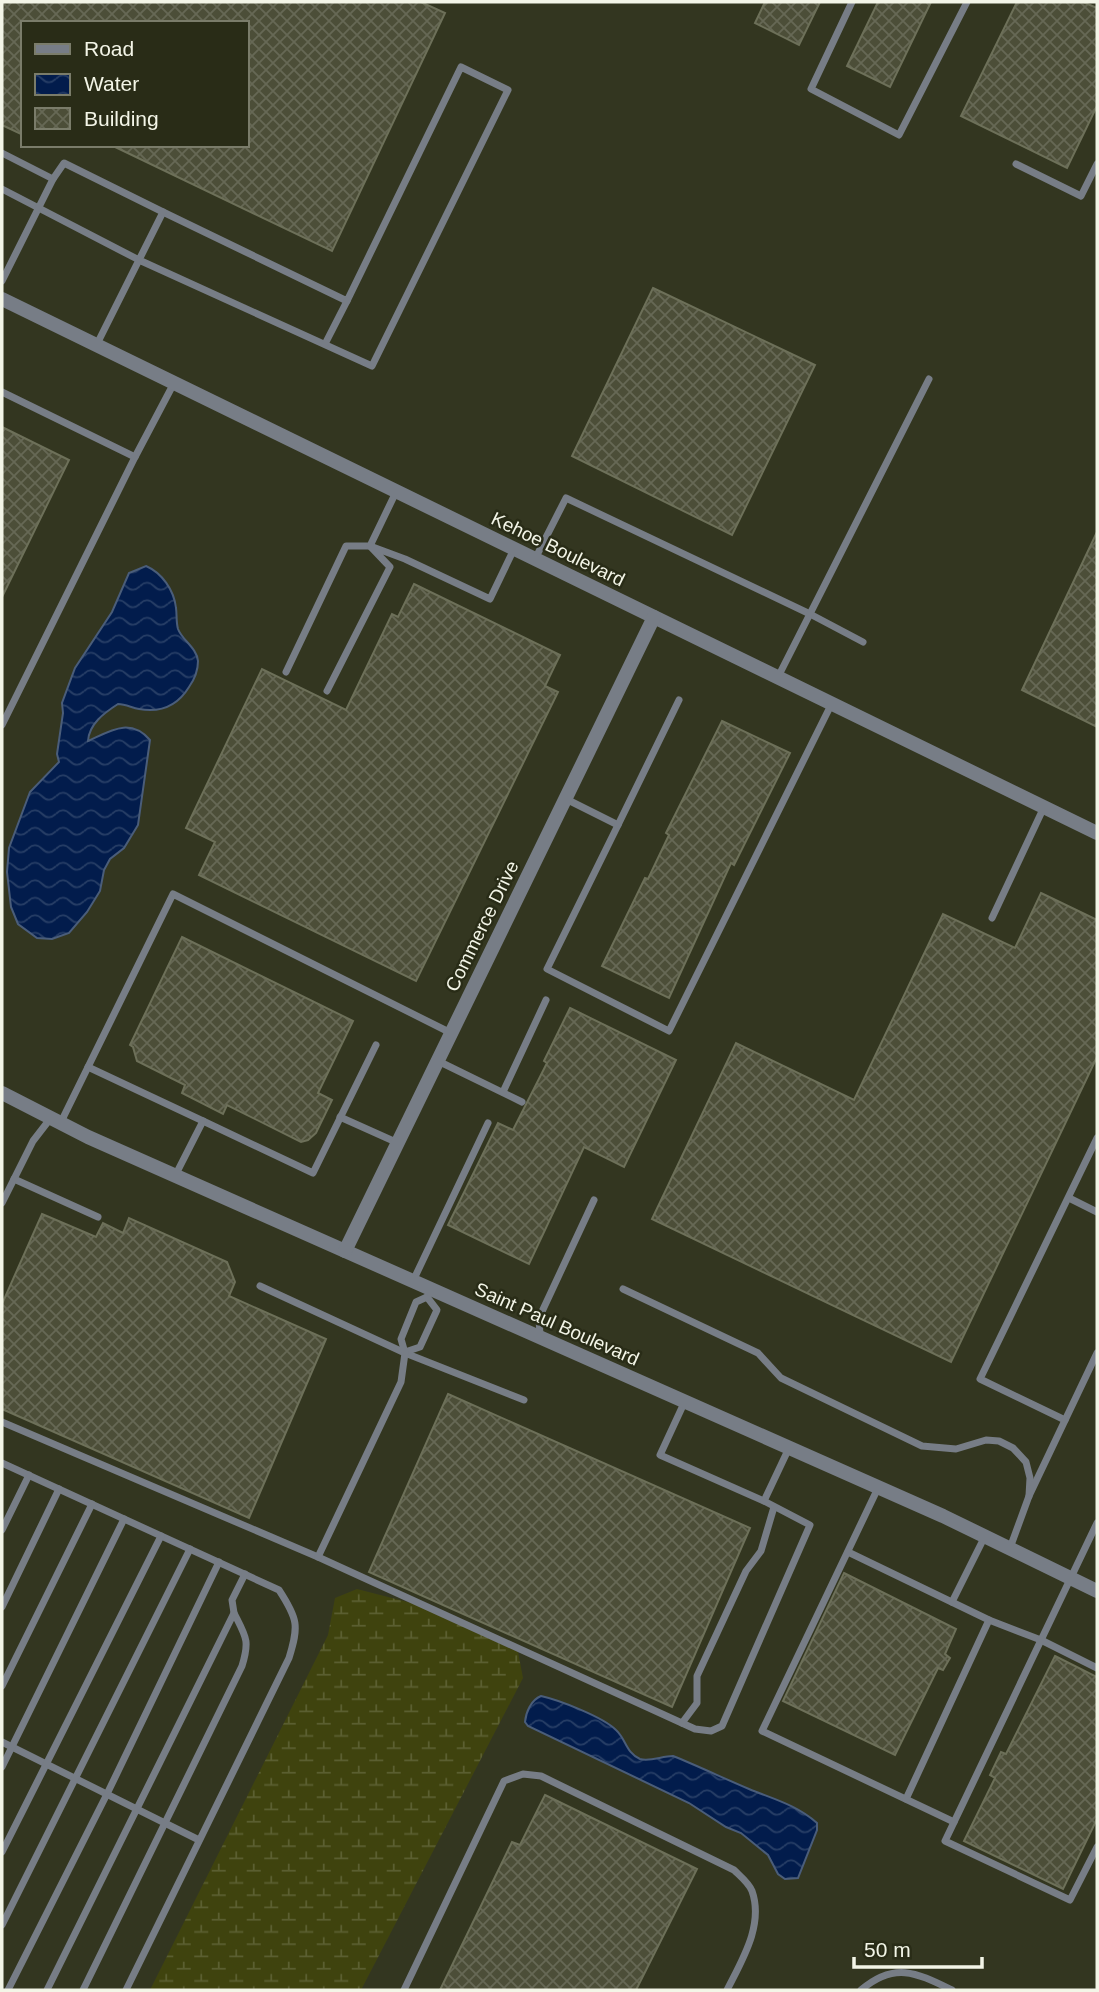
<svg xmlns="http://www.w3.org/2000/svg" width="1099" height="1992" viewBox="0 0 1099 1992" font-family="Helvetica,sans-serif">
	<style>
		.wetland { fill: url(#wetland-marsh) }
		.water { fill: url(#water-waves); stroke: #4a5d7a; stroke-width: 2 }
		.building { fill: url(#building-cross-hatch); stroke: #6d7059; stroke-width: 2 }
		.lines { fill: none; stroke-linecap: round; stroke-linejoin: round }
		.service { stroke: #777d86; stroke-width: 7 }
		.minor { stroke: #777d86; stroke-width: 14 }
		.labels { text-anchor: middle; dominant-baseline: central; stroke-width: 5; stroke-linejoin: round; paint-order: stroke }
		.street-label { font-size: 19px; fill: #f3f5e7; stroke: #292c17 }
	</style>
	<defs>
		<pattern id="wetland-marsh" width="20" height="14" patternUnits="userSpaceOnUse" patternTransform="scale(1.75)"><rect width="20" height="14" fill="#3f430e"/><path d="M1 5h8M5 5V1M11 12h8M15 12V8" fill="none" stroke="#5b5f31"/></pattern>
		<pattern id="water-waves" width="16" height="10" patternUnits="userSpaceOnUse" patternTransform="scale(1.75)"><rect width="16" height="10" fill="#021c4c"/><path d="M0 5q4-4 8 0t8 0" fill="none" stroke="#273e66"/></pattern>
		<pattern id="building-cross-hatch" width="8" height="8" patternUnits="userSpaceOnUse" patternTransform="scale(1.75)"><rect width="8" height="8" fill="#4c4e38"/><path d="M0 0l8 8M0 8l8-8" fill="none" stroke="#666855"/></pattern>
	</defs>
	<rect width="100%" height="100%" fill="#333620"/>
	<polygon class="wetland" points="357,1589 419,1605 518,1652 523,1678 361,1990 150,1990 328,1635 335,1598"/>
	<g class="water">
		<path d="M146,566c16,7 28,24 30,42 1,7 0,14 2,21 4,11 19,19 20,32 0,9 -4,19 -9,26 -11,18 -28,26 -50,22 -7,-1 -13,-5 -21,-5 -14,9 -29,20 -30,37 22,-10 42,-24 62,-1l-12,85 -14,23 -14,11 -6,11 -4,21 -13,21 -18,21 -17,6 -15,-1 -19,-14 -7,-17 -4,-35 2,-24 21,-56 29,-30 -2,-8 6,-41 -1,-10 13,-35 37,-56 17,-39z"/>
		<path d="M541,1696c18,4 62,21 75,34 10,9 10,23 24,29 10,3 22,-3 33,-3 25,10 50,22 76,33 24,10 48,16 68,34v7l-19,48 -13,1 -7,-5 -10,-19 -27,-22 -15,-6 -37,-24 -161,-77 -3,-4c1,-10 6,-22 16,-26z"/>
	</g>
	<g class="building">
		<polygon points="2,2 421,2 445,13 332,251 111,145 247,145 247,23 23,23 23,135 2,125"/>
		<polygon points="765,2 820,2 799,45 755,23"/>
		<polygon points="878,2 931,2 890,87 847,66"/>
		<polygon points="1017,2 1083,2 1097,8 1097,106 1067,168 961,116"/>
		<polygon points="653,288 815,365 732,535 572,456"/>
		<polygon points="2,427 69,460 2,597"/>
		<polygon points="1097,532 1097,727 1022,690"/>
		<polygon points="414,584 560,655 545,686 558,692 416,981 199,875 215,842 186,828 262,669 346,710 392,614 398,617"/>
		<polygon points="722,721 790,753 734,865 731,863 669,998 602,966 645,878 648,879 669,835 666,833"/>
		<polygon points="1041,893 1097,920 1097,1057 951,1362 652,1219 736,1043 854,1100 943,914 1015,948"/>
		<polygon points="182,937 353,1021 318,1093 332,1100 316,1133 308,1140 301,1142 227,1105 223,1114 182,1093 185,1085 137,1061 133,1047 130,1045"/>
		<polygon points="570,1008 676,1060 624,1167 584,1147 529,1264 448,1225 498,1123 513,1130 547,1063 544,1061"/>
		<polygon points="42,1214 96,1237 103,1223 123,1233 129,1218 227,1262 235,1282 229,1296 326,1339 249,1518 2,1409 2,1304"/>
		<polygon points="448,1394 750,1528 672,1707 369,1572"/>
		<polygon points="844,1573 956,1629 945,1654 950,1658 943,1670 938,1668 895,1755 783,1701"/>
		<polygon points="1055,1656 1097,1677 1097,1819 1063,1889 964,1841 995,1778 990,1775 1001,1752 1006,1754"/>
		<polygon points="545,1795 697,1869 636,1990 440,1990 512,1842 520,1845"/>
	</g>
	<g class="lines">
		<g class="service">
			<polyline points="852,2 811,89 899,135 967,2"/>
			<polyline points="2,153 53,179"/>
			<polyline points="1016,164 1081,196 1097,164"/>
			<polyline points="2,189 139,260 372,366 508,90 461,67 347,301 163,212 97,344"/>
			<polyline points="2,281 53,179 64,163 163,212"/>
			<polyline points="325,344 347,301"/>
			<polyline points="2,392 135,457"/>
			<polyline points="535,559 566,498 810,614 863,642"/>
			<polyline points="286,672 346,546 370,546 396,492"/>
			<polyline points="778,677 929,379"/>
			<polyline points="327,691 390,567 370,546 405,559 490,599 514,549"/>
			<polyline points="2,725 135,457 174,383"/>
			<polyline points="566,799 618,825 547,969 669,1031 832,703"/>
			<polyline points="618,825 679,700"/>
			<polyline points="992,918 1044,807"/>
			<polyline points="438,1061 522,1102"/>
			<polyline points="88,1067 173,894 451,1033"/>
			<polyline points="503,1092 546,1000"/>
			<polyline points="340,1117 398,1143"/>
			<polyline points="203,1121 313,1173 376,1045"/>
			<polyline points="60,1124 88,1067 203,1121 175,1176"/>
			<polyline points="14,1179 98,1217"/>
			<polyline points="1069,1198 1097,1212"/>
			<polyline points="2,1203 33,1141 50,1119"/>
			<polyline points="413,1281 488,1123"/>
			<polyline points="260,1286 405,1353 524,1400"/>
			<polyline points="623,1289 758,1353 781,1378 922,1446 956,1449 986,1440 999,1441 1013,1448 1026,1462 1030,1478 1029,1496"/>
			<polyline points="540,1336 539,1318 594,1200"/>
			<polyline points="405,1352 420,1347 437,1310 427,1297"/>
			<polyline points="685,1401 660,1455 764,1501 789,1448"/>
			<polyline points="1065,1420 980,1379 1097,1138"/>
			<polyline points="2,1422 318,1557 695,1729 711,1731 722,1726 810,1525 764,1501"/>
			<path d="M2,1463l277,127c19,29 20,36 10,68l-163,332"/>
			<polyline points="878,1488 762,1731 954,1822"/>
			<polyline points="1097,1523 945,1841 1070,1900 1097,1847"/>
			<polyline points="2,1530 29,1475"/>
			<polyline points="1010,1548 1029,1496 1097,1353"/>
			<polyline points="848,1552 989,1620 906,1799"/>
			<polyline points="318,1557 401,1382 405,1353 401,1339 416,1302 427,1297 431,1289"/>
			<polyline points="952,1602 985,1536"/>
			<polyline points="2,1607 59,1489"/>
			<polyline points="234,1613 232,1600 245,1574"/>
			<polyline points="989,1620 1041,1640 1097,1668"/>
			<polyline points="2,1686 92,1504"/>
			<polyline points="682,1723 697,1703 697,1676 746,1571 761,1551 774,1507"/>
			<polyline points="2,1742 199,1840"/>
			<polyline points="2,1767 124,1519"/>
			<polyline points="2,1852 161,1536"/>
			<polyline points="2,1925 190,1549"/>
			<polyline points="8,1990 107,1794 219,1562"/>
			<path d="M47,1990l187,-377c12,24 16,27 8,53l-159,324"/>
			<path d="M404,1990l100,-209 19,-7 18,2 193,94c6,6 15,13 18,21 12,34 -10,69 -25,99"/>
			<path d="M861,1990c34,-29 56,-17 91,0"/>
		</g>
		<g class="minor">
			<polyline points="2,299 1097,833"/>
			<polyline points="2,1093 88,1137 943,1516 1097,1591"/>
			<polyline points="345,1251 654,617"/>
		</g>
	</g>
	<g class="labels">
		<g class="street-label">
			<text transform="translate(558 549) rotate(26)">Kehoe Boulevard</text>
			<text transform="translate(482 926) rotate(-64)">Commerce Drive</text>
			<text transform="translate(557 1324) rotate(24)">Saint Paul Boulevard</text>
		</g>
	</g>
	<rect width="1099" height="1992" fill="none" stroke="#f3f5e7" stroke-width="7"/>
	<rect x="21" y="21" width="228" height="126" fill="#292c17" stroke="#7a7c6a" stroke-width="2"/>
	<rect x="35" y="44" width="35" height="10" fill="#777d86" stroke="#7a7c6a" stroke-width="2"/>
	<text x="84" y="56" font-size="21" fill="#f3f5e7">Road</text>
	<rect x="35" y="74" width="35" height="21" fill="url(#water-waves)" stroke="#7a7c6a" stroke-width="2"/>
	<text x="84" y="91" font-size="21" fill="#f3f5e7">Water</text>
	<rect x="35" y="108" width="35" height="21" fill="url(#building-cross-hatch)" stroke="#7a7c6a" stroke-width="2"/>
	<text x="84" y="126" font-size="21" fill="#f3f5e7">Building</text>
	<path d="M854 1957v10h128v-10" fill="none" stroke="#f3f5e7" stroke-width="3.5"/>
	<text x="864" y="1957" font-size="21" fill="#f3f5e7" stroke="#292c17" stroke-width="5" paint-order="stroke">50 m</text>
</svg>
